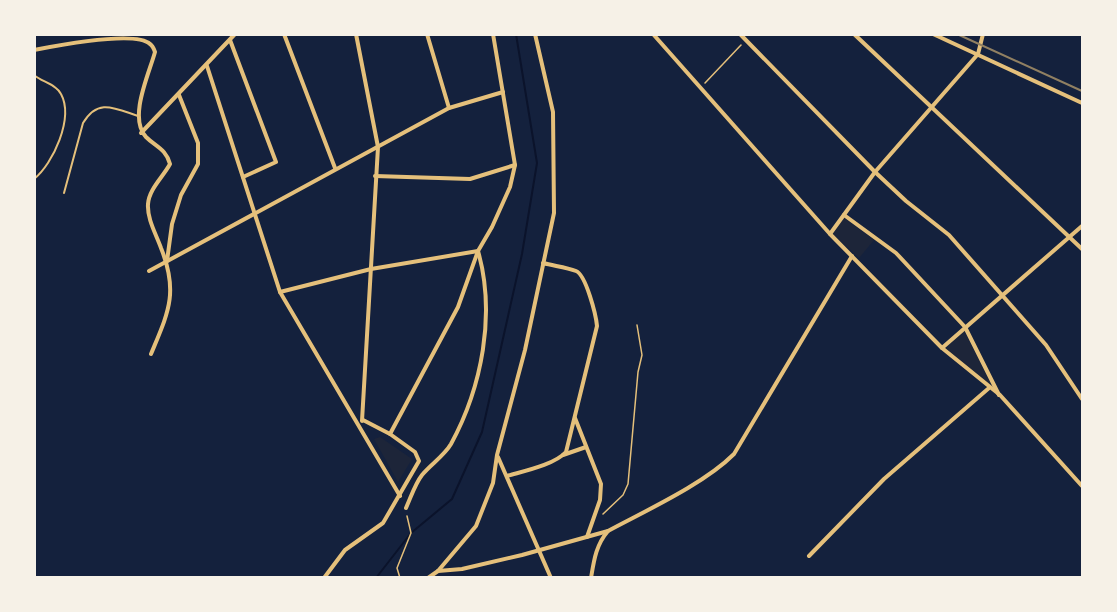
<svg xmlns="http://www.w3.org/2000/svg" width="1117" height="612" viewBox="0 0 1117 612" font-family="Arial,sans-serif">
	<style>
		.green { fill: #1d2539 }
		.lines { fill: none; stroke-linecap: round; stroke-linejoin: round }
		.stream { stroke: #0b132b; stroke-width: 2 }
		.path { stroke: #e5c07b; stroke-width: 1.5 }
		.service { stroke: #e5c07b; stroke-width: 2 }
		.minor { stroke: #e5c07b; stroke-width: 4 }
		.rail { stroke: #918062; stroke-width: 2 }
	</style>
	<rect width="100%" height="100%" fill="#14213d"/>
	<g class="green">
		<polygon points="844,218 874,240 859,258 833,234"/>
		<polygon points="964,331 994,390 946,348"/>
		<polygon points="380,437 412,459 398,482 374,439"/>
	</g>
	<g class="lines">
		<polyline class="stream" points="376,578 411,533 452,499 482,432 522,254 537,163 516,34"/>
		<g class="path">
			<polyline points="705,83 741,45"/>
			<polyline points="603,514 623,495 628,484 638,372 642,355 637,325"/>
			<polyline points="400,578 397,568 411,533 407,516"/>
		</g>
		<g class="service">
			<path d="M34,75c8,7 22,9 27,19 13,24 -8,70 -27,85"/>
			<path d="M64,193l19,-70c15,-25 31,-15 55,-7"/>
		</g>
		<g class="minor">
			<polyline points="284,34 335,168"/>
			<polyline points="356,34 378,147 362,421"/>
			<polyline points="427,34 449,108"/>
			<polyline points="653,34 830,234 942,348 1000,395 1082,486"/>
			<polyline points="740,34 875,172 906,201 949,235 1046,345 1082,399"/>
			<polyline points="854,34 1082,249"/>
			<polyline points="933,34 1082,103"/>
			<polyline points="230,40 276,162 243,177"/>
			<path d="M34,50c21,-4 101,-20 116,-6 3,2 4,5 5,8 -6,22 -27,66 -9,85 10,10 20,12 24,27 -7,13 -21,25 -22,40 -1,15 8,30 13,44 18,45 7,65 -10,106"/>
			<polyline points="207,66 280,292 400,496"/>
			<polyline points="141,133 235,34"/>
			<polyline points="375,176 470,179 515,165"/>
			<polyline points="844,215 896,253 965,327 999,395"/>
			<polyline points="830,234 875,172 978,54 983,34"/>
			<polyline points="167,261 172,224 181,195 198,164 198,143 179,95"/>
			<polyline points="149,271 449,108 503,92"/>
			<path d="M280,292l91,-23 107,-18c18,63 4,136 -27,193 -7,12 -20,20 -29,31 -7,9 -11,22 -16,33"/>
			<polyline points="942,348 1082,226"/>
			<polyline points="575,418 601,484 600,500 587,537"/>
			<polyline points="363,420 390,434 458,307 478,251 492,227 510,187 515,165 493,34"/>
			<polyline points="563,455 586,447"/>
			<polyline points="498,457 551,578"/>
			<path d="M507,476c17,-5 47,-11 59,-24l31,-126c-1,-11 -11,-51 -21,-55 -10,-4 -22,-5 -33,-8"/>
			<polyline points="809,556 884,479 989,388"/>
			<polyline points="438,571 462,569 522,555 608,531"/>
			<polyline points="324,578 345,550 383,523 419,461 415,452 390,434"/>
			<polyline points="428,578 438,571 476,526 493,483 497,455 525,350 554,213 553,112 535,34"/>
			<path d="M591,578c3,-18 5,-33 17,-47 39,-21 96,-47 126,-77l118,-198"/>
		</g>
		<polyline class="rail" points="957,34 1082,91"/>
	</g>
	<rect width="1117" height="612" fill="none" stroke="#f6f1e7" stroke-width="72"/>
</svg>
